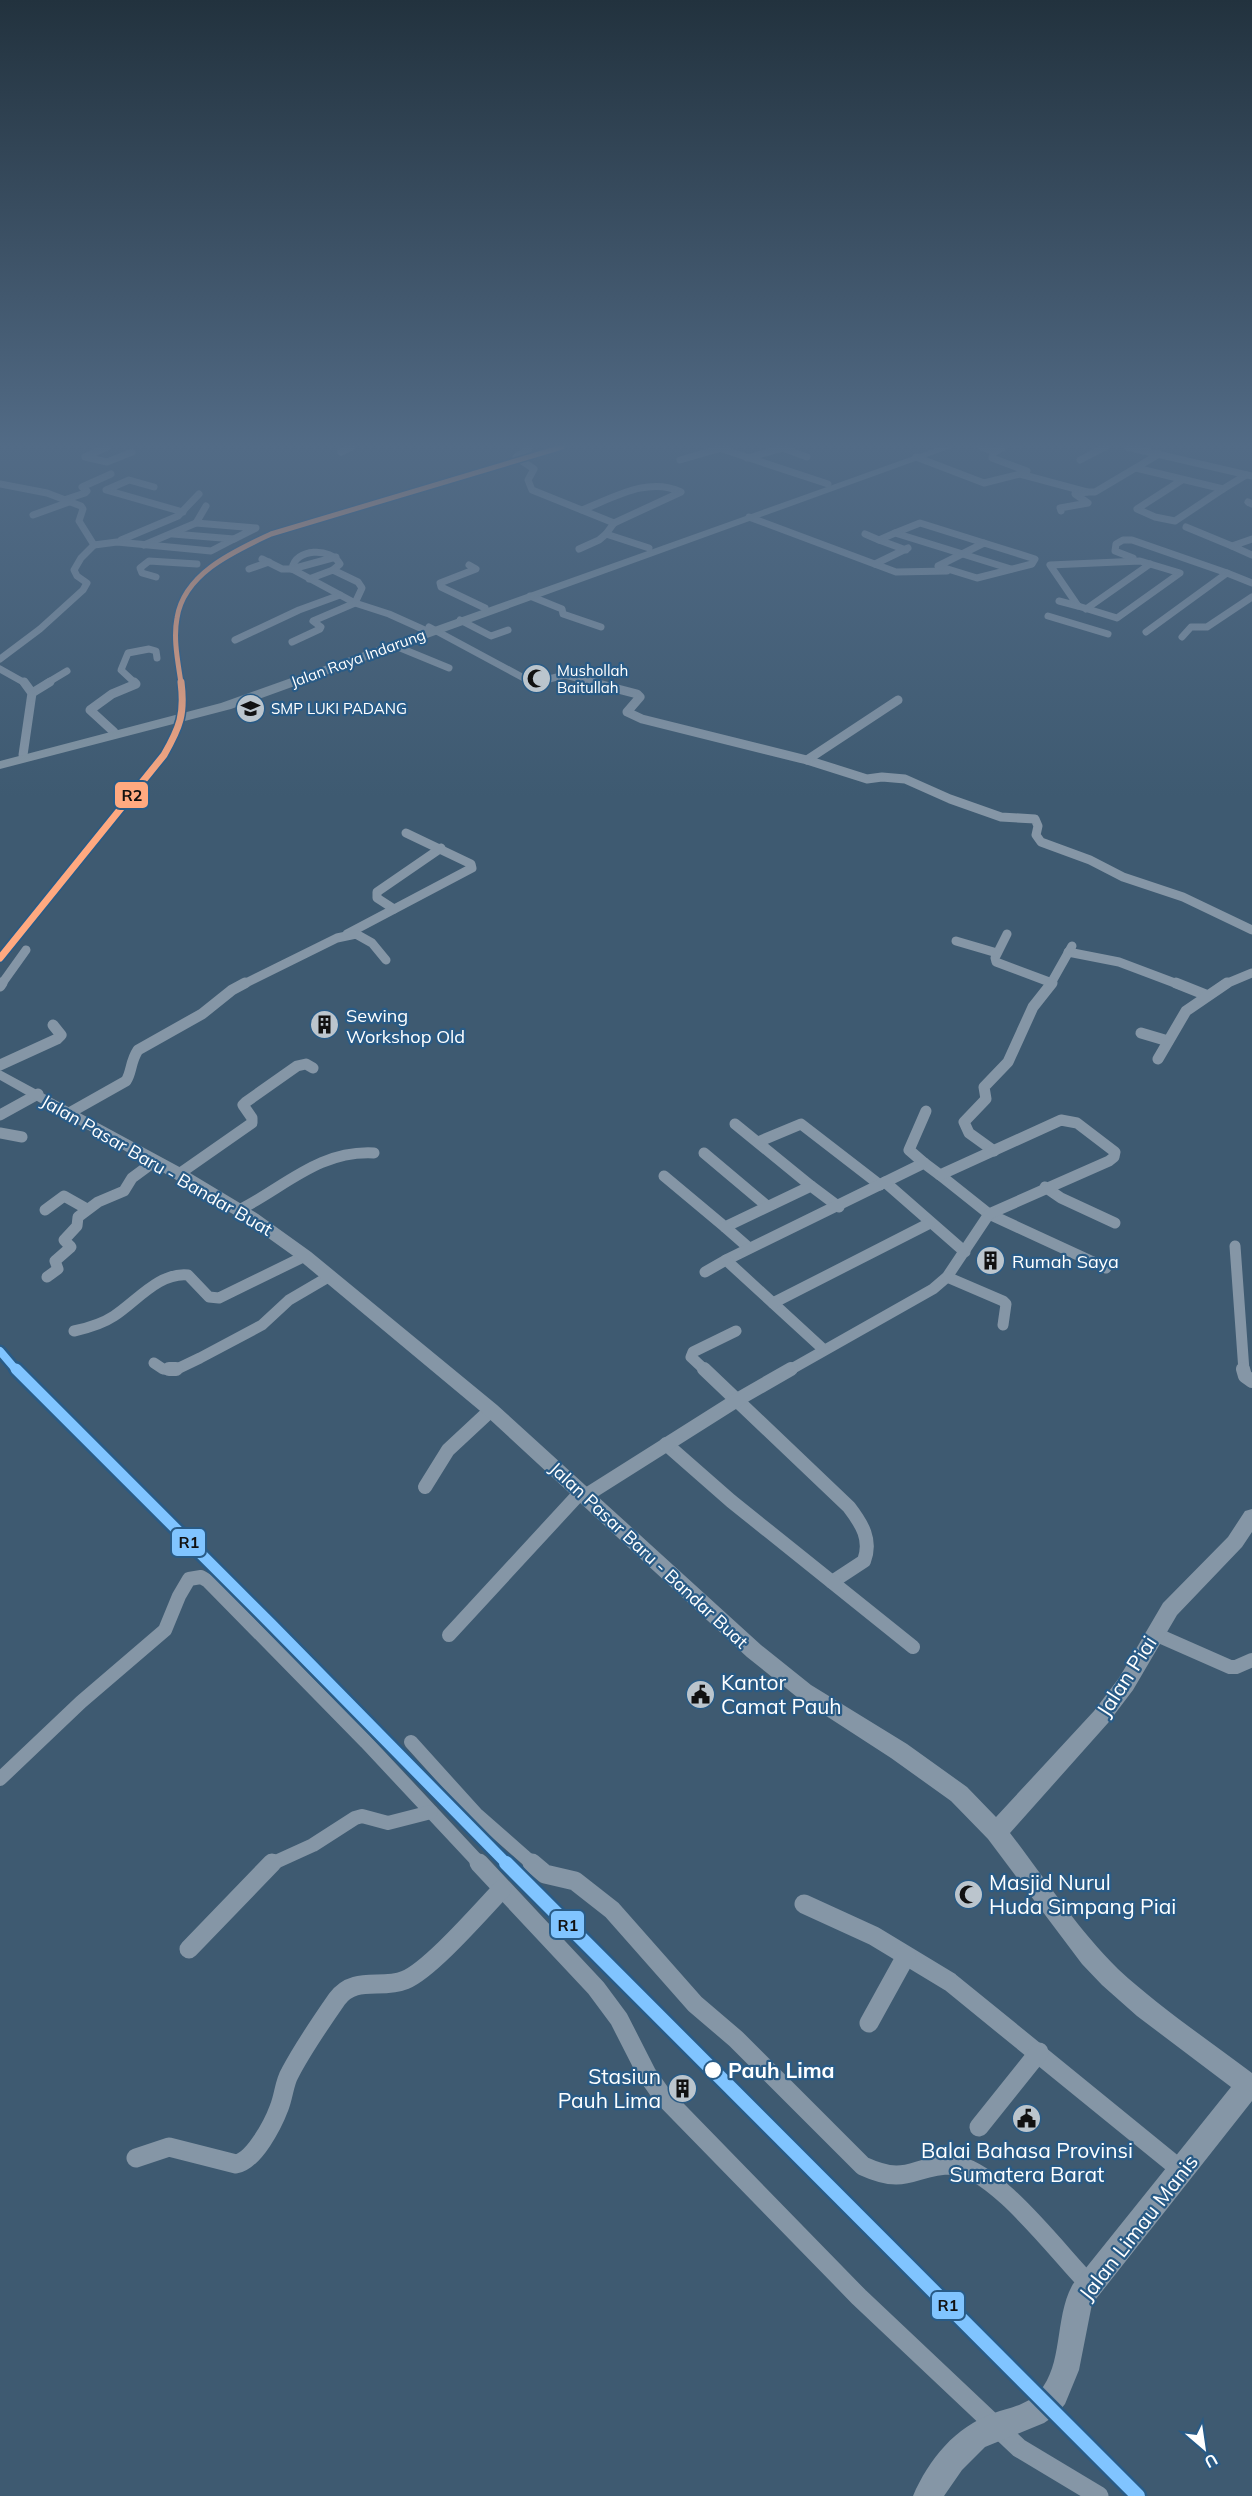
<svg xmlns="http://www.w3.org/2000/svg" width="1252" height="2496" viewBox="0 0 1252 2496" font-family="Mulish,sans-serif">
	<style>
		.lines { fill: none; stroke-linecap: round; stroke-linejoin: round }
		.minor-far4 { stroke: #8596a6; stroke-width: 7 }
		.minor-far3 { stroke: #8596a6; stroke-width: 9 }
		.minor-far2 { stroke: #8596a6; stroke-width: 11 }
		.minor-far1 { stroke: #8596a6; stroke-width: 14 }
		.minor { stroke: #8596a6; stroke-width: 19 }
		.tertiary { fill: #8596a6; fill-rule: evenodd }
		.trunk { fill: #8496a4; fill-rule: evenodd }
		.rail-1-far2-casing { stroke: #295b86; stroke-width: 13 }
		.rail-1-far1-casing { stroke: #295b86; stroke-width: 16 }
		.rail-1-casing { stroke: #295b86; stroke-width: 19 }
		.rail-2-far1-casing { stroke: #295b86; stroke-width: 8 }
		.rail-2-casing { stroke: #295b86; stroke-width: 10 }
		.rail-1-far2 { stroke: #80c4ff; stroke-width: 8 }
		.rail-1-far1 { stroke: #80c4ff; stroke-width: 11 }
		.rail-1 { stroke: #80c4ff; stroke-width: 14 }
		.rail-2-far1 { stroke: #ffa980; stroke-width: 5 }
		.rail-2 { stroke: #ffa980; stroke-width: 7 }
		.stop-dot { fill: #fff; stroke: #295b86; stroke-width: 2 }
		.labels { text-anchor: middle; dominant-baseline: central; stroke-width: 4.5; stroke-linejoin: round; paint-order: stroke }
		.far-street-label { font-size: 15px; fill: #fff; stroke: #295b86 }
		.far-poi-label { font-size: 15px; fill: #fff; stroke: #295b86; text-anchor: start }
		.poi-label { font-size: 18px; fill: #fff; stroke: #295b86; text-anchor: start }
		.street-label { font-size: 18px; fill: #fff; stroke: #295b86 }
		.near-street-label { font-size: 21px; fill: #fff; stroke: #295b86 }
		.near-poi-label { font-size: 21px; fill: #fff; stroke: #295b86; text-anchor: start }
		.near-stop-label { font-size: 21px; font-weight: bold; fill: #fff; stroke: #295b86; text-anchor: start }
		.line-badge { stroke: #295b86; stroke-width: 2 }
		.pale-badge-label { font-size: 16px; text-anchor: middle; font-weight: bold; fill: #111 }
	</style>
	<rect width="100%" height="100%" fill="#3e5a71"/>
	<g class="lines">
		<g class="minor-far4">
			<polyline points="107,447 85,457 107,462 132,452"/>
			<polyline points="528,447 529,449 516,457 534,469 528,480 532,490 614,523 606,534 649,548"/>
			<polyline points="716,447 828,484"/>
			<polyline points="780,447 807,457"/>
			<polyline points="981,447 995,452"/>
			<polyline points="1127,447 1252,476"/>
			<polyline points="1002,448 993,453 992,458 1027,471 1024,472"/>
			<polyline points="341,452 351,447"/>
			<polyline points="916,457 984,483 1020,474 1087,492 1075,494 1088,503 1060,508 1061,511"/>
			<polyline points="747,458 783,448"/>
			<polyline points="680,460 725,447"/>
			<polyline points="1080,460 1105,447"/>
			<polyline points="1136,468 1223,489 1246,475"/>
			<polyline points="1182,480 1137,509 1155,517 1175,521 1223,489"/>
			<polyline points="0,484 47,493 81,506 83,509 79,521 94,545 81,558 74,570 77,576 87,583 83,590 40,629 0,659"/>
			<polyline points="154,487 129,480 106,490 183,512"/>
			<polyline points="1087,492 1095,492 1159,454"/>
			<polyline points="64,500 85,493 87,491 82,487 111,474"/>
			<polyline points="1248,502 1252,504"/>
			<path d="M582,510c31,-12 66,-34 99,-18l-67,31"/>
			<polyline points="33,515 69,502"/>
			<polyline points="749,517 896,572 947,571"/>
			<polyline points="196,523 256,528 234,539"/>
			<polyline points="1186,527 1232,546"/>
			<polyline points="895,533 920,523 984,543"/>
			<polyline points="865,534 879,540"/>
			<polyline points="1252,539 1232,546 1252,555"/>
			<polyline points="121,540 178,516 199,494"/>
			<polygon points="984,543 1035,559 1032,564 977,578 938,566"/>
			<polyline points="94,545 117,542 211,551 234,539 173,534"/>
			<polyline points="144,545 196,523 206,506"/>
			<polyline points="579,549 599,540 606,534"/>
			<polyline points="906,550 879,540 895,533 1011,569"/>
			<polyline points="1133,558 1115,551 1116,544 1123,540 1132,540 1227,573"/>
			<polyline points="262,559 282,569 292,569 355,603 389,614 429,632"/>
			<polygon points="1140,561 1180,573 1117,618 1078,606 1050,565"/>
			<polyline points="875,564 908,548"/>
			<polyline points="469,565 476,569 440,583 441,587 485,608"/>
			<polyline points="249,569 269,562"/>
			<path d="M292,569c3,-21 39,-22 48,-5l-7,6"/>
			<polyline points="292,569 336,557"/>
			<polyline points="156,577 142,573 140,568 149,561 197,564"/>
			<polyline points="530,596 562,609 563,614 601,627"/>
			<polyline points="1059,601 1078,606"/>
			<polyline points="1086,609 1150,564"/>
			<polyline points="1048,616 1108,634"/>
			<polyline points="460,620 491,636 508,630"/>
			<polyline points="429,627 533,683 565,675 597,683"/>
			<polyline points="1146,632 1227,573 1252,583"/>
			<polyline points="1182,637 1191,627 1207,627 1252,597"/>
			<polyline points="235,640 299,610 340,595"/>
			<polyline points="292,642 320,629 321,627 313,621 355,603 362,588 358,582 333,570 309,579"/>
			<polyline points="393,645 449,668"/>
			<polyline points="0,669 25,683"/>
			<polyline points="47,683 67,671"/>
			<polyline points="135,683 121,670 128,653 149,649 156,651 157,658"/>
		</g>
		<g class="minor-far3">
			<polyline points="531,682 538,682"/>
			<polyline points="591,682 637,694 640,697 627,712 642,719 807,760 867,779 882,777 905,779 950,799 1001,817 1035,819 1038,826 1036,835 1041,842 1090,860 1123,877 1183,897 1252,930"/>
			<polyline points="32,693 50,682"/>
			<polyline points="114,732 90,710 112,694 136,684 134,682"/>
			<polyline points="23,755 32,693 24,682"/>
			<polyline points="807,760 898,700"/>
			<polyline points="394,909 377,898 377,892 441,848"/>
			<polyline points="347,934 472,868 471,864 406,833"/>
			<polyline points="1007,934 995,958 996,962 1052,983"/>
			<polyline points="956,941 997,953"/>
			<polyline points="1068,952 1119,962 1180,985"/>
			<polyline points="1,985 26,950"/>
			<polyline points="242,985 337,938 356,934 372,943 386,960"/>
			<polyline points="1050,985 1072,946"/>
			<polyline points="1223,985 1252,973"/>
		</g>
		<g class="minor-far2">
			<polyline points="1176,983 1206,995"/>
			<polyline points="0,986 2,983"/>
			<polyline points="1141,1033 1168,1041"/>
			<polyline points="1158,1059 1186,1011 1227,983"/>
			<polyline points="0,1065 57,1039 61,1035 53,1025"/>
			<path d="M71,1112l55,-31c6,-9 4,-19 12,-31l64,-36 30,-24 13,-7"/>
			<polyline points="0,1115 38,1094"/>
			<polyline points="735,1124 811,1186"/>
			<polyline points="0,1133 22,1137"/>
			<polyline points="758,1142 801,1124 880,1185"/>
			<polyline points="994,1151 969,1133 964,1122 986,1099 984,1087 1008,1062 1033,1007 1052,983"/>
			<polyline points="704,1153 767,1206"/>
			<polyline points="924,1163 909,1150 926,1111"/>
			<polyline points="179,1174 252,1123 252,1118 243,1105 246,1102 297,1066 306,1064 313,1068"/>
			<polyline points="940,1175 989,1214 1106,1268"/>
			<polyline points="664,1176 725,1227 811,1186 839,1207"/>
			<polyline points="885,1182 965,1252"/>
			<polyline points="1045,1187 1061,1198 1115,1223"/>
			<polyline points="45,1210 64,1196 87,1209"/>
			<path d="M239,1210c46,-23 80,-60 135,-57"/>
			<polyline points="725,1227 749,1248"/>
			<polyline points="1235,1246 1244,1371"/>
			<polyline points="726,1260 924,1163 940,1175 1061,1120 1077,1123 1115,1152 1114,1157 1109,1161 989,1214 947,1277 933,1289 788,1371"/>
			<polyline points="705,1272 726,1260 823,1349"/>
			<polyline points="47,1277 58,1269 55,1261 71,1247 64,1240 77,1226 78,1217 98,1202 124,1191 132,1178 155,1161"/>
			<polyline points="947,1277 1003,1301 1006,1304 1003,1325"/>
			<polyline points="773,1303 930,1223"/>
			<path d="M74,1331c14,-3 28,-7 40,-15 23,-15 45,-44 74,-41l21,22 10,1 86,-42"/>
			<polyline points="154,1363 163,1369 175,1370 200,1358 262,1325 289,1300 330,1276"/>
			<polyline points="706,1371 691,1357 693,1352 736,1331"/>
		</g>
		<g class="minor-far1">
			<polyline points="169,1369 176,1369"/>
			<path d="M704,1369l145,138c13,17 23,33 15,54l-32,21"/>
			<polyline points="1243,1369 1245,1376 1252,1381"/>
			<polyline points="666,1444 731,1501 913,1647"/>
			<polyline points="425,1487 448,1450 491,1410"/>
			<polyline points="585,1496 737,1400 791,1369"/>
			<polyline points="1155,1634 1230,1667 1236,1667 1252,1660"/>
			<polyline points="449,1635 580,1493"/>
			<polyline points="411,1742 476,1814 534,1865"/>
			<polyline points="0,1779 81,1702 165,1630 179,1596 189,1579 201,1577 208,1581 366,1742 481,1865"/>
			<polyline points="269,1865 313,1845 355,1818 362,1816 388,1823 431,1812"/>
		</g>
		<g class="minor">
			<polyline points="479,1863 596,1988 619,2019 647,2074 661,2094 859,2297 1019,2448 1099,2496"/>
			<path d="M532,1863l13,11 30,7 37,29 83,94 41,35 127,127c46,21 49,-1 89,-1 42,1 107,89 137,119"/>
			<polyline points="804,1904 874,1936 950,1982 1181,2170"/>
			<polyline points="189,1949 272,1863"/>
			<polyline points="869,2023 906,1956"/>
			<polyline points="979,2127 1039,2052"/>
			<path d="M136,2158l33,-11 67,17c18,-3 37,-40 43,-56 5,-12 5,-25 11,-35 13,-25 31,-51 47,-74 18,-24 44,-9 68,-19 25,-10 76,-69 97,-91"/>
		</g>
		<path class="tertiary" d="M0,1070l185,100 73,44 53,38 186,153 264,240 50,40 96,59 60,43 29,30 98,-106 25,-33 44,-75 65,-66 17,-26 7,-2v23l-10,15 -65,68 -44,75 -25,33 -98,110c34,44 68,97 108,136 41,38 89,70 134,104v28l-160,203 -13,66 -14,34 -8,10 -13,9 -59,24 -23,23 -18,26h-31c16,-37 42,-69 81,-83 15,-5 33,-8 45,-21 25,-28 15,-75 34,-108l158,-197 -94,-71 -35,-31 -20,-21 -94,-125 -37,-38 -60,-43 -94,-61 -50,-40 -262,-242 -186,-155 -53,-38 -73,-44 -173,-98z"/>
		<polygon class="trunk" points="939,447 954,447 231,709 0,769 0,761 221,703"/>
		<defs>
			<polyline id="rail-1-far2" points="0,1351 17,1371"/>
			<polyline id="rail-1-far1" points="16,1369 270,1623 508,1865"/>
			<polyline id="rail-1" points="506,1863 1138,2496"/>
			<path id="rail-2-far1" d="M181,683c-3,-21 -8,-44 -4,-65 7,-45 58,-67 94,-84l291,-87"/>
			<path id="rail-2" d="M0,958l164,-203c16,-28 21,-41 17,-73"/>
		</defs>
		<use href="#rail-1-far2" class="rail-1-far2-casing"/>
		<use href="#rail-1-far1" class="rail-1-far1-casing"/>
		<use href="#rail-1" class="rail-1-casing"/>
		<use href="#rail-2-far1" class="rail-2-far1-casing"/>
		<use href="#rail-2" class="rail-2-casing"/>
		<use href="#rail-1-far2" class="rail-1-far2"/>
		<use href="#rail-1-far1" class="rail-1-far1"/>
		<use href="#rail-1" class="rail-1"/>
		<use href="#rail-2-far1" class="rail-2-far1"/>
		<use href="#rail-2" class="rail-2"/>
	</g>
	<linearGradient id="sky" x2="0" y2="1"><stop stop-color="#22323e"/><stop offset="0.56" stop-color="#526b86"/><stop offset="1" stop-color="#526b86" stop-opacity="0"/></linearGradient>
	<rect width="1252" height="796" fill="url(#sky)"/>
	<defs>
		<symbol id="mosque-disc" viewBox="-11 -11 22 22"><circle r="9.5" fill="#bbc5cd" stroke="#295b86"/><path d="M3.5-4.9A6 6 0 1 0 3.5 4.9A5 5 0 1 1 3.5-4.9Z" fill="#111"/></symbol>
		<symbol id="school-disc" viewBox="-11 -11 22 22"><circle r="9.5" fill="#bbc5cd" stroke="#295b86"/><path d="M0-5L7-2L0 1L-7-2ZM-4 1L0 2.5L4 1V4Q0 6-4 4Z" fill="#111"/></symbol>
		<symbol id="building-disc" viewBox="-11 -11 22 22"><circle r="9.5" fill="#bbc5cd" stroke="#295b86"/><path d="M-4-6H4V6H1V3H-1V6H-4ZM-2.5-4.3h1.7v1.8h-1.7ZM.8-4.3h1.7v1.8H.8ZM-2.5-1h1.7V.8h-1.7ZM.8-1h1.7V.8H.8Z" fill="#111"/></symbol>
		<symbol id="civic-disc" viewBox="-11 -11 22 22"><circle r="9.5" fill="#bbc5cd" stroke="#295b86"/><path d="M-.6-6.5H3V-4.5H.6V-3L4-1V1h2V6H-6V1h2V-1L-.6-3ZM-1.2 2.5V6h2.4V2.5Z" fill="#111"/></symbol>
	</defs>
	<g fill-rule="evenodd">
		<use href="#mosque-disc" x="520" y="662" width="33" height="33"/>
		<use href="#school-disc" x="234" y="692" width="33" height="33"/>
		<use href="#building-disc" x="308" y="1008" width="33" height="33"/>
		<use href="#building-disc" x="974" y="1244" width="33" height="33"/>
		<use href="#civic-disc" x="684" y="1678" width="33" height="33"/>
		<use href="#mosque-disc" x="952" y="1878" width="33" height="33"/>
		<use href="#building-disc" x="666" y="2072" width="33" height="33"/>
		<use href="#civic-disc" x="1010" y="2102" width="33" height="33"/>
	</g>
	<circle class="stop-dot" cx="713" cy="2070" r="9"/>
	<g class="labels">
		<g class="far-street-label">
			<text transform="translate(358 658) rotate(-20)">Jalan Raya Indarung</text>
		</g>
		<g class="far-poi-label">
			<text x="557" y="670">Mushollah<tspan x="557" dy="17">Baitullah</tspan></text>
			<text x="271" y="708">SMP LUKI PADANG</text>
		</g>
		<g class="poi-label">
			<text x="346" y="1015">Sewing<tspan x="346" dy="21">Workshop Old</tspan></text>
			<text x="1012" y="1261">Rumah Saya</text>
		</g>
		<g class="street-label">
			<text transform="translate(157 1165) rotate(30)">Jalan Pasar Baru - Bandar Buat</text>
			<text transform="translate(649 1555) rotate(43)">Jalan Pasar Baru - Bandar Buat</text>
		</g>
		<g class="near-street-label">
			<text transform="translate(1126 1676) rotate(-57)">Jalan Piai</text>
			<text transform="translate(1138 2227) rotate(-52)">Jalan Limau Manis</text>
		</g>
		<g class="near-poi-label">
			<text x="721" y="1682">Kantor<tspan x="721" dy="24">Camat Pauh</tspan></text>
			<text x="989" y="1882">Masjid Nurul<tspan x="989" dy="24">Huda Simpang Piai</tspan></text>
			<text x="661" y="2076" text-anchor="end">Stasiun<tspan x="661" dy="24">Pauh Lima</tspan></text>
			<text x="1027" y="2150" text-anchor="middle">Balai Bahasa Provinsi<tspan x="1027" dy="24">Sumatera Barat</tspan></text>
		</g>
		<g class="near-stop-label">
			<text x="728" y="2070">Pauh Lima</text>
		</g>
	</g>
	<g class="line-badge">
		<rect x="114" y="781" width="35" height="28" rx="6" fill="#ffa980"/>
		<rect x="171" y="1528" width="35" height="29" rx="6" fill="#80c4ff"/>
		<rect x="550" y="1910" width="35" height="29" rx="6" fill="#80c4ff"/>
		<rect x="931" y="2291" width="34" height="29" rx="6" fill="#80c4ff"/>
	</g>
	<g class="pale-badge-label">
		<text x="132" y="801">R2</text>
		<text x="189" y="1548">R1</text>
		<text x="568" y="1931">R1</text>
		<text x="948" y="2311">R1</text>
	</g>
	<g transform="translate(1204 2448) rotate(151)" stroke="#295b86" stroke-width="4.5" paint-order="stroke">
	<path d="M0-4.5L10 22L0 15L-10 22Z" fill="#ffffff"/>
	<text y="-9" font-size="16" font-weight="bold" text-anchor="middle" fill="#ffffff">U</text>
	</g>
</svg>
